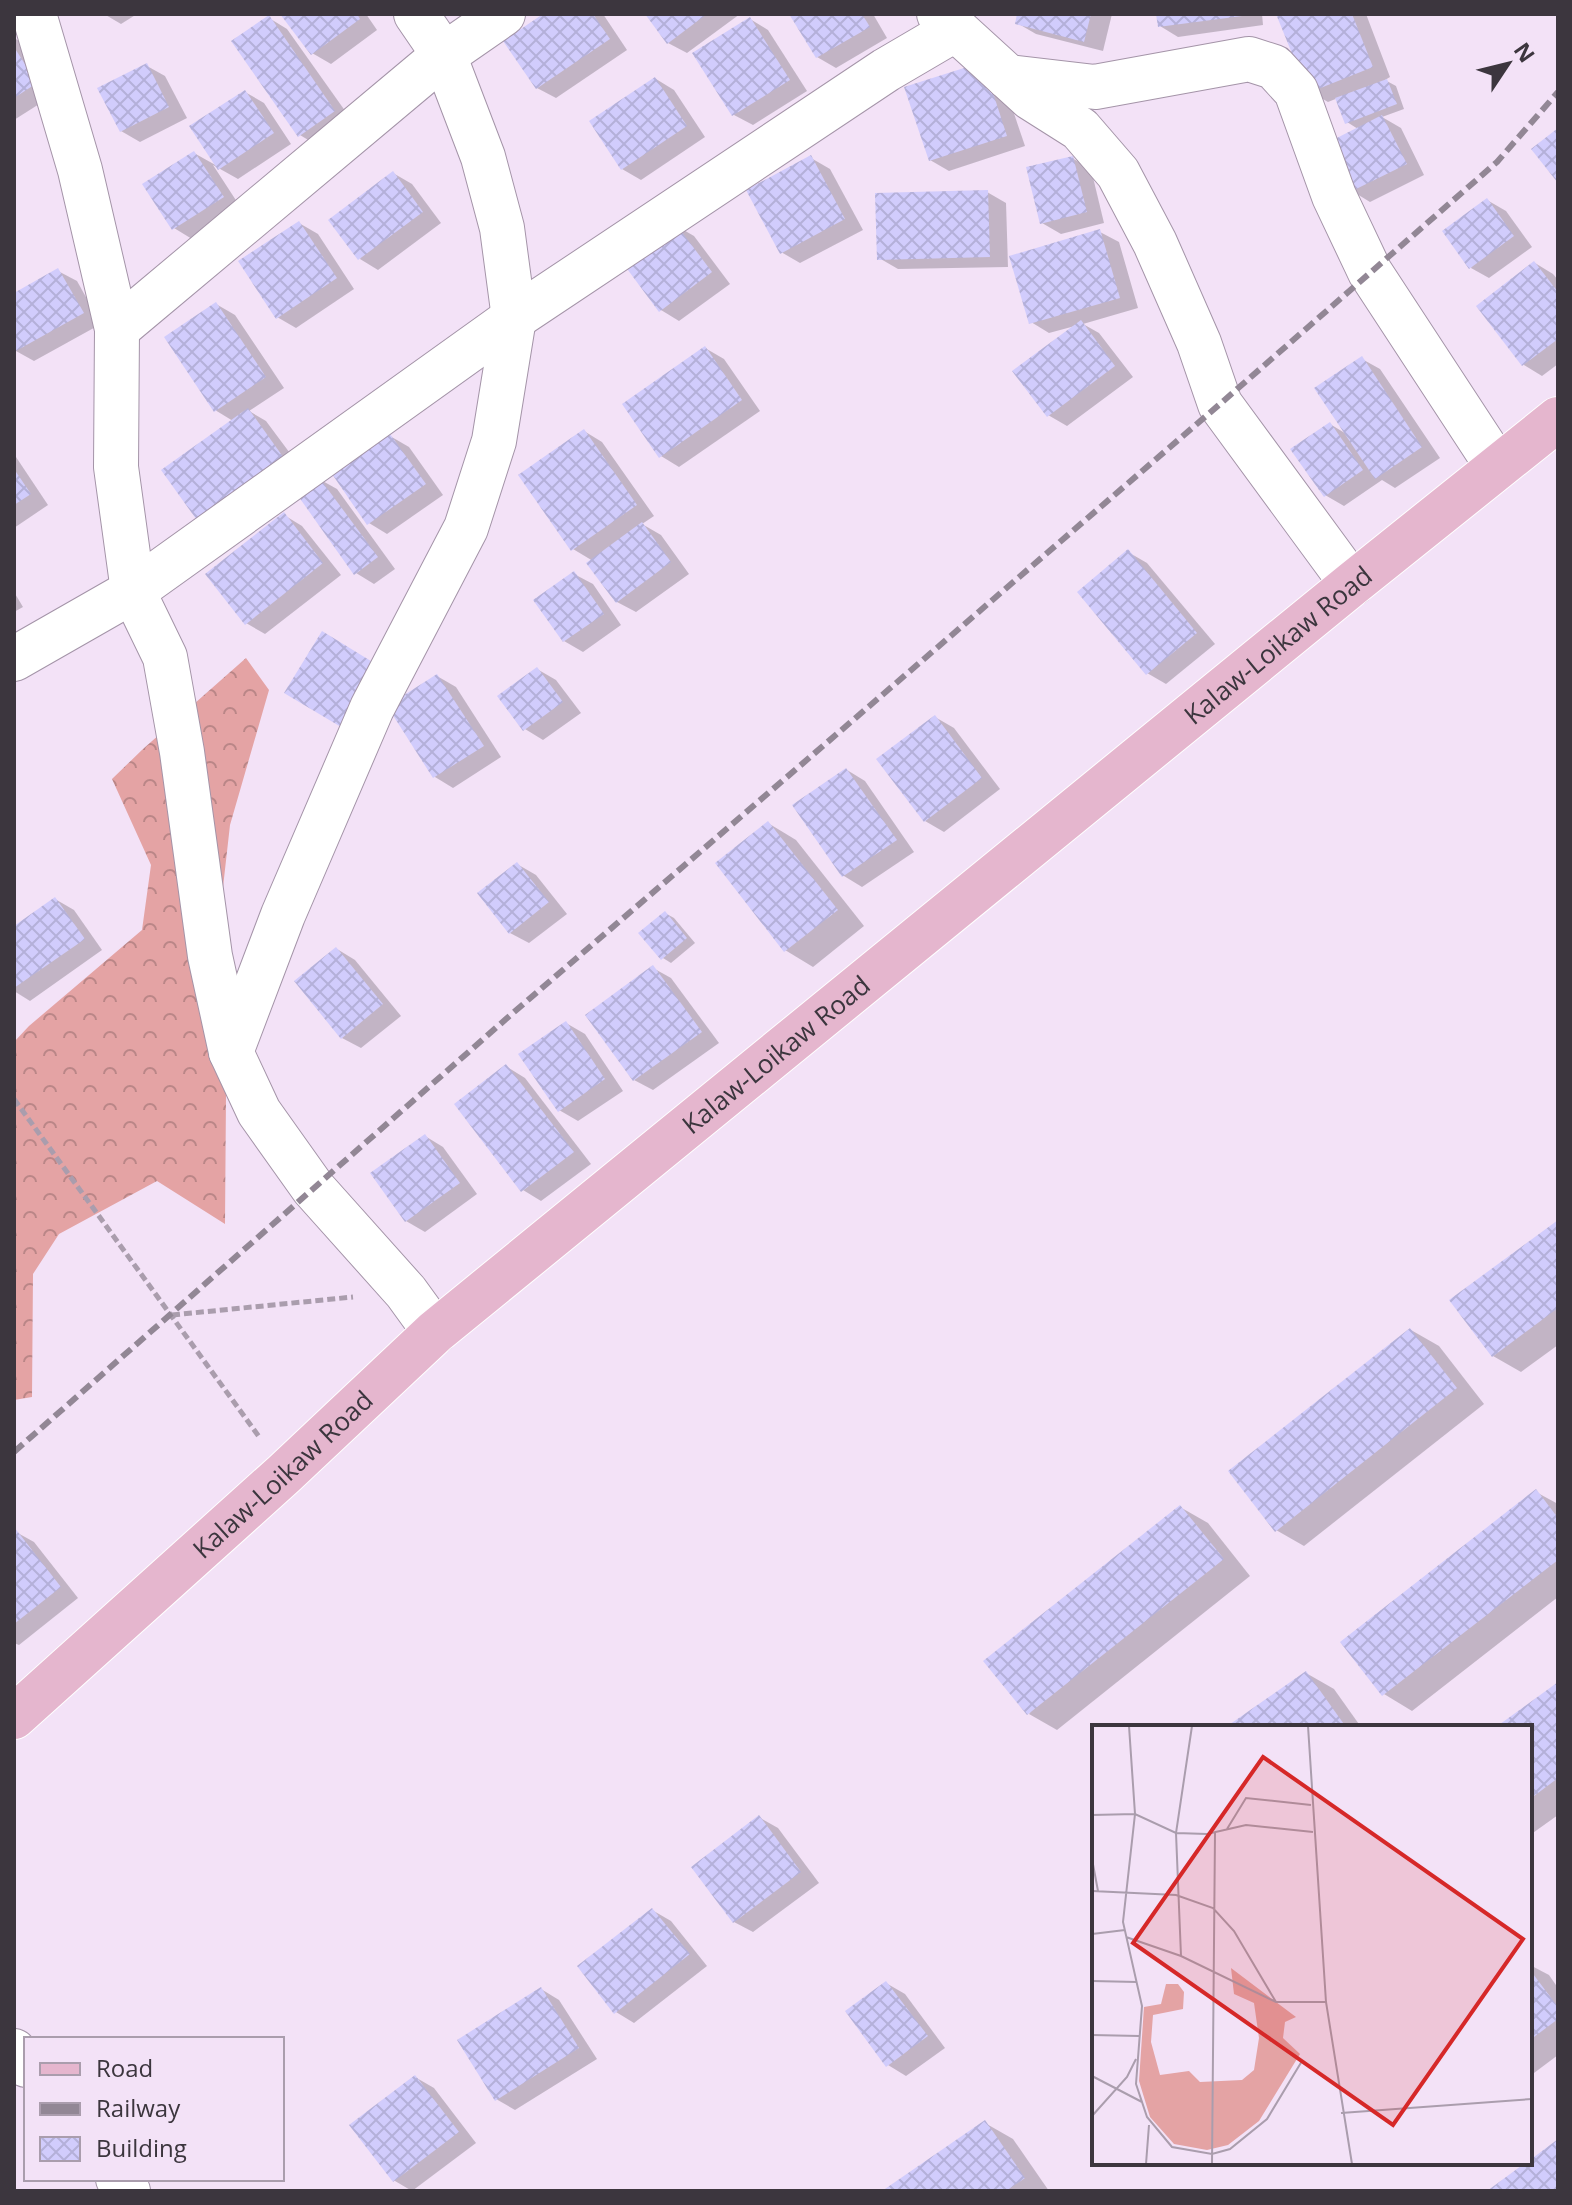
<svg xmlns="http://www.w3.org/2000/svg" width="1572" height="2205" viewBox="0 0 1572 2205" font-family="'Open Sans',sans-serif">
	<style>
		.forest { fill: url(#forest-crowns) }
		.shadow { fill: #0003 }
		.building { fill: url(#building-cross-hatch) }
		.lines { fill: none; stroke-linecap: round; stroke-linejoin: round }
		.street-casing { stroke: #a494a8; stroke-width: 46 }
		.primary-casing { stroke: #fff; stroke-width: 46 }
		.path { stroke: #aa9dad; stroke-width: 5; stroke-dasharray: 8 4; stroke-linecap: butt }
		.street { stroke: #fff; stroke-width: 44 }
		.primary { stroke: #e5b6ce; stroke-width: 44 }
		.rail { stroke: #928795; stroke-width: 6; stroke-dasharray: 12 6; stroke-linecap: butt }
		.labels { text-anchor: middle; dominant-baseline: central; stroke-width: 6; stroke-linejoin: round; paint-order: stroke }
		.street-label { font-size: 26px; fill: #3c363e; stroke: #f3e2f7 }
		.inset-road { fill: none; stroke: #aa9dad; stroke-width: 2 }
		.view { fill: #d62828; fill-opacity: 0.15; stroke: #d62828; stroke-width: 4 }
		.inset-edge { fill: none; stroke: #3c363e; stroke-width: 4 }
	</style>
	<defs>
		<pattern id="forest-crowns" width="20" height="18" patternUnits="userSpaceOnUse" patternTransform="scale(2)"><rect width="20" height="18" fill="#e4a3a4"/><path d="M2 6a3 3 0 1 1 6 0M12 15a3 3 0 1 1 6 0" fill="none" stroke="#ba8687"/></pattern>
		<pattern id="building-cross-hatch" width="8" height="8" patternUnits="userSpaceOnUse" patternTransform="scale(2)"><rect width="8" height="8" fill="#d1ccfc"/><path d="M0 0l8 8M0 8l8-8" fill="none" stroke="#b4b0d9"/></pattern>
	</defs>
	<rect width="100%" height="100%" fill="#f3e2f7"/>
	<polygon class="forest" points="246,658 269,690 230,825 213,976 226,1095 225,1224 157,1181 59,1234 33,1274 32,1397 14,1400 14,1042 29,1026 142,930 151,865 112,779 143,749"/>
	<g class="shadow">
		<polygon points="104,14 137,14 121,24"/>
		<polygon points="283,14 366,14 377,30 331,64 312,53"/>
		<polygon points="546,14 603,14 627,50 556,98 537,88"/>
		<polygon points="647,14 740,14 687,53 668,43"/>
		<polygon points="792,14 873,14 887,38 836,68 817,57"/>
		<polygon points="1019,14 1112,14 1103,51 1036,34 1017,23"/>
		<polygon points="1158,14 1262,14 1263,25 1178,37 1160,26"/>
		<polygon points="1282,14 1366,14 1390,77 1385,80 1396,86 1404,109 1382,117 1401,128 1424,175 1370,202 1352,191 1358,129 1347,122 1338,98 1328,102 1309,91"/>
		<polygon points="269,18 287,29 353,122 318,146 300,135"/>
		<polygon points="750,19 768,30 807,91 753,125 734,115"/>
		<polygon points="14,38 21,42 55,94 14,120"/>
		<polygon points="147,66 165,76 187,118 140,142 121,131"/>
		<polygon points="1001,75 1025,146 949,171 930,160"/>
		<polygon points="656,79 674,90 705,137 641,180 622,169"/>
		<polygon points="245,92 264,103 291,144 238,179 213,165 241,208 192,239 174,228 194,153 219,167"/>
		<polygon points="811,158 830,169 863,230 800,263 781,252"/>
		<polygon points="1072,158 1091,169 1104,223 1061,234 1042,223"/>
		<polygon points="393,173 412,184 441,223 378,270 360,259"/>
		<polygon points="987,192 1006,203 1008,267 898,269 879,258"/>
		<polygon points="1487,200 1506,211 1532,247 1489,278 1471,268"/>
		<polygon points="299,223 318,234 354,289 296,328 277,317"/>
		<polygon points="675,225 694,236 730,284 679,321 661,310"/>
		<polygon points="1100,232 1119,242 1138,308 1083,324 1099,333 1133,377 1067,426 1048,415 1075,326 1049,333 1031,322"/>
		<polygon points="1535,263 1553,274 1558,280 1558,364 1542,376 1524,365"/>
		<polygon points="58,271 77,281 101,324 34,361 16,351 14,348 14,295"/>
		<polygon points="216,304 235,315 284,388 249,411 266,421 304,472 233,421 215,410"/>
		<polygon points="705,348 724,359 760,411 679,467 661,456"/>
		<polygon points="1362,359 1380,369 1440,458 1395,488 1382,480 1344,506 1325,495 1330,424 1348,435"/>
		<polygon points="584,431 602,442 654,516 642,524 661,535 689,574 636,612 617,602 593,561 573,549"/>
		<polygon points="390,436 409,447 443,495 387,534 369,523"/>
		<polygon points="14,454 48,505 14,528"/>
		<polygon points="319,479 337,489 395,569 374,584 356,573"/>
		<polygon points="284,515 302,526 341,575 265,634 246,623"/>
		<polygon points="1128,552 1147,563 1215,644 1166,684 1147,673"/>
		<polygon points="574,574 593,584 621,625 583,652 564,641"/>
		<polygon points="14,592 23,607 14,612"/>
		<polygon points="537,669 556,680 581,713 543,740 525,729"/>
		<polygon points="437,676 456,687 501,757 453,788 435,777"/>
		<polygon points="935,717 954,728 1000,789 944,832 925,821"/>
		<polygon points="847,770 865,781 914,852 862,887 844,876 795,805"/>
		<polygon points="768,823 796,840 864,926 813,967 785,950"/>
		<polygon points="517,864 536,875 567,914 529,943 510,933"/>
		<polygon points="55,899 74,910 102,950 30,1001 14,991 14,928"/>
		<polygon points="665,913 674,918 695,943 671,963 663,958"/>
		<polygon points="337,949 355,960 401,1016 361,1048 342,1038"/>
		<polygon points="653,968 671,978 719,1043 653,1090 634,1080"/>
		<polygon points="566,1023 585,1034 623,1091 578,1121 559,1110"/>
		<polygon points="507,1067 525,1078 591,1164 541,1201 523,1190"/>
		<polygon points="425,1136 443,1147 477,1194 425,1232 406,1221"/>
		<polygon points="1558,1222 1558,1345 1521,1372 1493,1356"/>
		<polygon points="1411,1330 1439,1346 1484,1404 1304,1546 1276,1530"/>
		<polygon points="1536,1492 1558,1504 1558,1597 1412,1711 1384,1694"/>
		<polygon points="1180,1507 1208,1523 1250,1576 1057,1730 1029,1714"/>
		<polygon points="16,1532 34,1542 78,1598 19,1645 14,1643 14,1533"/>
		<polygon points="1306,1673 1334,1689 1361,1727 1229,1727"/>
		<polygon points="1558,1684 1558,1815 1530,1835 1530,1727 1499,1727"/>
		<polygon points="760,1818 778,1828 819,1883 753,1932 734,1922"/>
		<polygon points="652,1910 671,1921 707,1966 634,2023 616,2012"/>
		<polygon points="1530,1965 1549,1975 1558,1988 1558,2055 1530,2076"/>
		<polygon points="886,1983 905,1994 945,2048 906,2076 888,2065"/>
		<polygon points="541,1989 559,2000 597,2059 515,2110 496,2099"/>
		<polygon points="415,2077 434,2088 476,2143 412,2191 395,2181 352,2126"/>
		<polygon points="985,2123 1013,2139 1049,2191 885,2191"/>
	</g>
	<g class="building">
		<polygon points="280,14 357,14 360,19 311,55"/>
		<polygon points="543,14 593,14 610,39 536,89 503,41"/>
		<polygon points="645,14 707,14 667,44"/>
		<polygon points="789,14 862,14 870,27 816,58"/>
		<polygon points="1017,14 1091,14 1084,42 1015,24"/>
		<polygon points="1156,14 1242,14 1242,16 1158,27"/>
		<polygon points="1276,14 1352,14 1373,67 1308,93"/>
		<polygon points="269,15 335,111 298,137 231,41"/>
		<polygon points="750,17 790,80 732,116 692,53"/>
		<polygon points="14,47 37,83 14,98"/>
		<polygon points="983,62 1007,136 929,161 904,87"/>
		<polygon points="147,63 169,107 120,132 97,88"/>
		<polygon points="655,77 687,126 621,170 589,121"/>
		<polygon points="1387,79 1397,104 1345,124 1335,98"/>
		<polygon points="245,90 274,133 218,170 189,126"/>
		<polygon points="1382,115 1407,164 1350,192 1325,144"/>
		<polygon points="1558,128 1558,183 1531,149"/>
		<polygon points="194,151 224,197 172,230 142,184"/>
		<polygon points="811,155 845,219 780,254 746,190"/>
		<polygon points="1073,156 1087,212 1040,224 1026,167"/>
		<polygon points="393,171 423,212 358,260 328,220"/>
		<polygon points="988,190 990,257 877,260 875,193"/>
		<polygon points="1487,198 1514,236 1469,269 1442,231"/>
		<polygon points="299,221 337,278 276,319 238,261"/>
		<polygon points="675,223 712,272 659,312 622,262"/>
		<polygon points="1100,229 1120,298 1029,324 1009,256"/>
		<polygon points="1534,261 1558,292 1558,339 1522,366 1476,306"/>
		<polygon points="58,268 84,313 14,352 14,293"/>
		<polygon points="216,302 266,377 214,412 164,337"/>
		<polygon points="1081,320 1115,366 1047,417 1012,371"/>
		<polygon points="705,346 742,400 659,458 622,404"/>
		<polygon points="1362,356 1422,447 1375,479 1314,388"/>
		<polygon points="248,408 286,461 199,523 161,470"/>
		<polygon points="1330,422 1363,470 1324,497 1290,449"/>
		<polygon points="584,429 637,505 571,551 518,475"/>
		<polygon points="390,434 426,484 367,525 332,474"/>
		<polygon points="14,469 31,494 14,505"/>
		<polygon points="318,476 378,557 354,575 296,493"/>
		<polygon points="284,512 323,563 245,625 205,574"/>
		<polygon points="642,522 671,562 616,603 586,563"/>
		<polygon points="1128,549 1197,633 1146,675 1077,592"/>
		<polygon points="574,571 604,614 563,642 533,600"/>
		<polygon points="322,631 379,666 341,727 284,693"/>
		<polygon points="537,667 563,702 523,731 497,696"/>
		<polygon points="437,674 484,746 433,778 387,706"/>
		<polygon points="935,715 982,778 924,822 876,759"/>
		<polygon points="846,768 897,840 842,877 792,805"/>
		<polygon points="768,821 838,910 784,952 715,863"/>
		<polygon points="517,862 549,902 509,934 477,893"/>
		<polygon points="55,897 85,939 14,988 14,926"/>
		<polygon points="665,911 687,938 661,960 638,933"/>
		<polygon points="336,947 383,1004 341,1039 294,981"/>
		<polygon points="653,965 702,1032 633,1081 585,1015"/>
		<polygon points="566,1021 605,1079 558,1112 518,1054"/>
		<polygon points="506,1064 574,1152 521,1192 454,1104"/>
		<polygon points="425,1134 460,1183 405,1222 370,1173"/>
		<polygon points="1558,1220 1558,1308 1492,1357 1449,1300"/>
		<polygon points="1410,1328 1457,1388 1275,1532 1228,1471"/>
		<polygon points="1536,1489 1558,1518 1558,1560 1382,1696 1340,1642"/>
		<polygon points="1180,1505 1224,1559 1027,1715 983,1661"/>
		<polygon points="14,1527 61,1587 14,1624"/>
		<polygon points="1306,1671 1346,1727 1226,1727"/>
		<polygon points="1558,1682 1558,1778 1530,1799 1530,1727 1496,1727"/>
		<polygon points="759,1815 801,1872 733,1923 691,1867"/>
		<polygon points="652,1908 690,1954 614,2014 577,1966"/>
		<polygon points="1530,1970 1558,2007 1558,2019 1530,2040"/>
		<polygon points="886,1981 928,2036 886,2067 845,2011"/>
		<polygon points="541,1987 579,2048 495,2101 457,2040"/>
		<polygon points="415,2075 459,2132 393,2182 349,2125"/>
		<polygon points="985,2120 1025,2178 1006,2191 882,2191"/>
		<polygon points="1558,2139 1558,2191 1487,2191 1525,2163 1530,2163 1530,2160"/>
	</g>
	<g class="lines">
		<defs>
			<g id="street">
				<polyline points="34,14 80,170 117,329 116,467 133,591 165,657 182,752 210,956 231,1052 259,1112 313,1188 406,1292 435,1332"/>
				<polyline points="939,14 1031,98 1080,129 1118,173 1155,243 1199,343 1220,404 1352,584"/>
				<polyline points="1008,77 1095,87 1249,59 1274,67 1296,91 1334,196 1370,272 1497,466"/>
				<polyline points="117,329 444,55 503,14"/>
				<polyline points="14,659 133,591 514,318 886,70 956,29"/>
				<polyline points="231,1052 283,915 372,708 466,528 494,441 514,318 502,228 483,157 444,55 416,14"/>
				<polyline points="14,2051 26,2065"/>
				<polyline points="118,2179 128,2191"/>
			</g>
			<g id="primary">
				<path id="s1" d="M14,1717l270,-243 151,-142 917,-748 206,-165"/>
			</g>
		</defs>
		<use href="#street" class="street-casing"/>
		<use href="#primary" class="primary-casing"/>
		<g class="path">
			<polyline points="14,1099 260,1438"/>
			<polyline points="172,1315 353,1297"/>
		</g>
		<use href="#street" class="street"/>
		<use href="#primary" class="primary"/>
		<polyline class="rail" points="14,1452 506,1019 1220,404 1497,162 1558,92"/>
	</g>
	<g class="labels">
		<g class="street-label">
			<text stroke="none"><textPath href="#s1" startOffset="1658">Kalaw-Loikaw Road</textPath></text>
			<text stroke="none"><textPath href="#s1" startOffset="1010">Kalaw-Loikaw Road</textPath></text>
			<text stroke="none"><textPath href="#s1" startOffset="362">Kalaw-Loikaw Road</textPath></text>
		</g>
	</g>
	<g transform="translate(1092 1725)">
		<rect width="440" height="440" fill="#f3e2f7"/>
		<path d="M139,243l65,49 -11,5 -2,16 17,16 -41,67 -31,24 -21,5 -33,-6 -24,-27 -11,-36 5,-74 17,-3 5,-20h12l6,8 -1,17 -30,6 -2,27 9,33 29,-4 11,11 42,-2 12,-10 5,-32 -5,-35 -20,-9z" fill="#e4a3a4"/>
		<path class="inset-road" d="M37,1l6,88 -12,108 19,84 -6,78 11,33 25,30 40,7 18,-5 37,-30 35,-58M216,1l18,276 26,162M0,90l43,-1 41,19 31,1 39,-9 67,7M135,104l19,-31 65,7M0,134l6,32M0,166l84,4 37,13 21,23 42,71M0,209l33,-4M34,212l55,19 95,46h50M89,231l-5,-123 16,-107M0,256l45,1M0,310l47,1M0,351l50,26M249,388l191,-14M0,391l35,-39 9,-18M54,439l3,-39M120,439l3,-331"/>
		<path class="view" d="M171,32l260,182 -130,186 -260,-182z"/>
		<rect width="440" height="440" class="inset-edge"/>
	</g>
	<rect width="1572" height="2205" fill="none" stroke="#3c363e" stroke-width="32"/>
	<rect x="24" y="2037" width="260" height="144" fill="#f3e2f7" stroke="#aa9dad" stroke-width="2"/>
	<rect x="40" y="2063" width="40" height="12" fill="#e5b6ce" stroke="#aa9dad" stroke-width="2"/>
	<text x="96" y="2077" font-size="24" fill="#3c363e">Road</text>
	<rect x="40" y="2103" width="40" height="12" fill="#928795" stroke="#aa9dad" stroke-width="2"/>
	<text x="96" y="2117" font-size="24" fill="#3c363e">Railway</text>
	<rect x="40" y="2137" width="40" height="24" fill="url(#building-cross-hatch)" stroke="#aa9dad" stroke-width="2"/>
	<text x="96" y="2157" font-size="24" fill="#3c363e">Building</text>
	<g transform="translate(1508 64) rotate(55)" stroke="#f3e2f7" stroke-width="6" paint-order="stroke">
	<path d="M0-6L14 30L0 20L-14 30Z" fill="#3c363e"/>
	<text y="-12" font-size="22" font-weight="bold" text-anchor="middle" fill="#3c363e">N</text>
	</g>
</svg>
